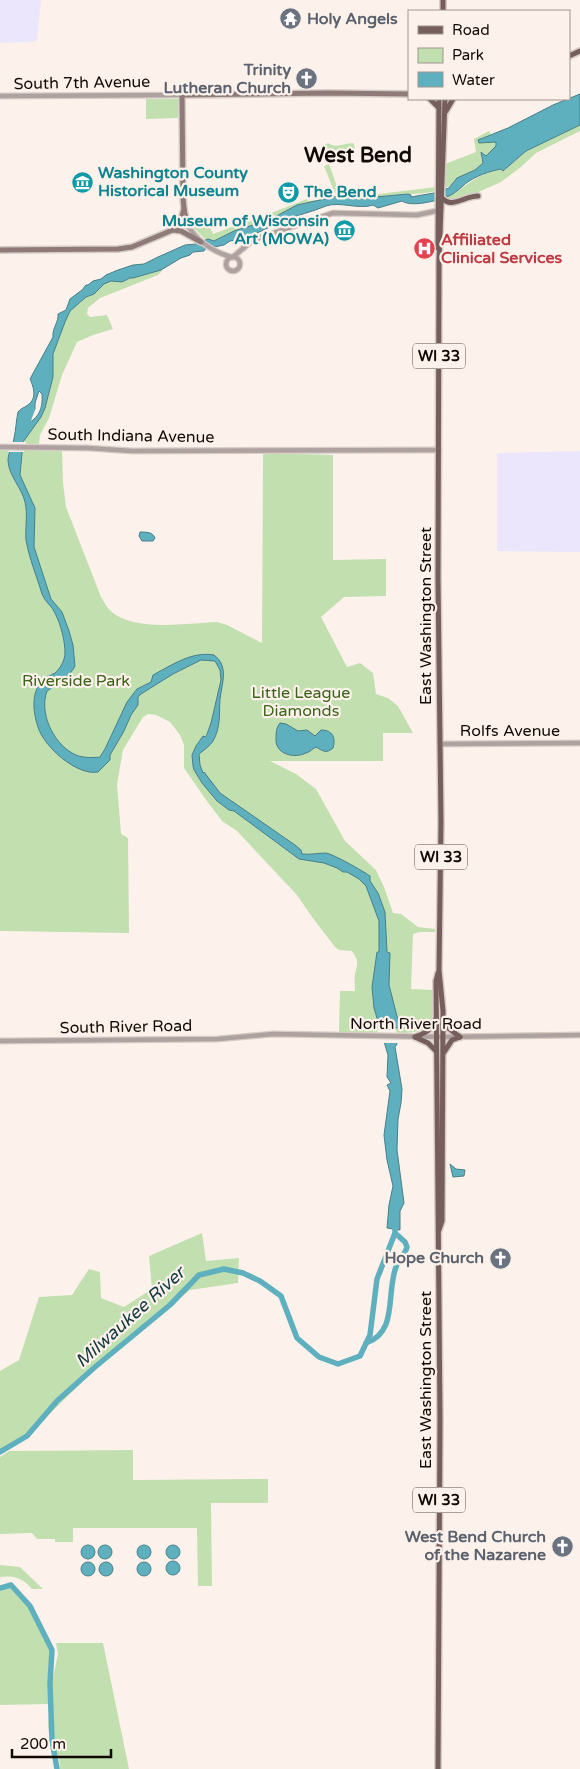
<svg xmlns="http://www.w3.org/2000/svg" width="580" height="1769" viewBox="0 0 580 1769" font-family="'Varela Round',sans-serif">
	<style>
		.education { fill: #ebe6fc }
		.green { fill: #c2dfb0 }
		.water { fill: #5fb0bf; stroke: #487e87; fill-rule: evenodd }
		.pier { fill: #fcf2eb }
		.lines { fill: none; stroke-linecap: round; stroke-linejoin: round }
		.river { stroke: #5fb0bf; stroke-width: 5.5 }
		.tertiary-casing { stroke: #d7cdc6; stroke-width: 7 }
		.secondary-casing { stroke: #d7cdc6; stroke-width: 8 }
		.primary-casing { stroke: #d7cdc6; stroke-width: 8 }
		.tertiary { stroke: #afa1a0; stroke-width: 4.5 }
		.secondary { stroke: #8e7a78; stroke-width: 5 }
		.primary { stroke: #765e5c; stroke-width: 5 }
		.labels { text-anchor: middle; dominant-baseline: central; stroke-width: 4.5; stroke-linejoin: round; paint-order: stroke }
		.shield { fill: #fcf2eb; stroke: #584f4a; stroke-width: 1 }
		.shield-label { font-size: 15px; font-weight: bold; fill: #120905 }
		.worship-label { font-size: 16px; font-weight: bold; fill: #5b616d; stroke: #fcf2eb; text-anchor: end }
		.street-label { font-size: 16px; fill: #120905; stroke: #fcf2eb }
		.culture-label { font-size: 16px; font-weight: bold; fill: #0d838f; stroke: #fcf2eb; text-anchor: start }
		.health-label { font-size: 16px; font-weight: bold; fill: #be3a42; stroke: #fcf2eb; text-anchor: start }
		.park-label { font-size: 16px; fill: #3b6319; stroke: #fcf2eb }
		.water-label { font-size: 18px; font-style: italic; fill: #12393f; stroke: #fcf2eb }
		.district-label { font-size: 21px; font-weight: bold; fill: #120905; stroke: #fcf2eb }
	</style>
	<rect width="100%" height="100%" fill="#fcf2eb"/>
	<g class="education">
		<polygon points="0,0 41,0 37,40 33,42 0,43"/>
		<polygon points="580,451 580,552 497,551 497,454 500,453"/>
	</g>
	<g class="green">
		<polygon points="146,99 178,99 178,118 146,119"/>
		<path d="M580,125v6l-44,22 -15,14 -20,15 -27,12 -23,8 -6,-4c4,-3 13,-6 17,-10 11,-9 24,-16 39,-19l3,2 22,-20z"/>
		<polygon points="489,131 491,134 479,140 496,142 496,146 486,156 482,152 481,158 483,163 475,171 457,178 451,186 444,188 445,164 476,152 474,139"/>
		<path d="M328,143c8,6 17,0 25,0l2,4 -2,3 -4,-1 -23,12 -2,-11h-2l-1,-3z"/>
		<polygon points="329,164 340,195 336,196 324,166"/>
		<polygon points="436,187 436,191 426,193 365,198 352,193 360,191 362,196"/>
		<polygon points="307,199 308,201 317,200 310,203 297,205 269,220 234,231 214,241 206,240 193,227 193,223 204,221 206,219 213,234 237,225 238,226"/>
		<polygon points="161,269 162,271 158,275 100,298 88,308 87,314 90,317 107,315 113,329 93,335 77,342 62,375 49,418 40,435 39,444 23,444 29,431 44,407 52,356 65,320 70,310 82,300 110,280 129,277"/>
		<path d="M0,450h62l1,33 3,24 35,90c4,7 8,14 15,18 25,16 72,8 101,7l10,3 35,18 1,-188 2,-2 68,2v105l53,-1v37l-42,1 -23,20 26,50 13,-4 13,10 3,21 12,4 10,8 15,27h-30v28h-113l26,13 20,15 29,52 31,29 8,17 9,26 8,1 17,13 17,2v3h-15l-7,2 -2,55 23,1 -1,24 -3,12 -7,5 -18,2 -66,-1 1,-41h15c0,-5 -1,-12 0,-17 3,-12 4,-12 -3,-23l-13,-1 -4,-3 -23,-30 -15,-22 -60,-64 -15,-10 -13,-17 -25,-36v-23l-4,-10 -10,-13 -14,-7 -8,-1 -5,3 -20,33 -6,34 4,50 7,4 1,95 -129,-2z"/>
		<polygon points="202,1233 206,1261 239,1258 238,1283 190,1290 117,1348 27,1436 0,1452 0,1371 19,1360 39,1297 72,1295 89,1269 100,1272 101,1298 124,1307 152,1289 149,1256"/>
		<polygon points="133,1450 133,1480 268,1479 268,1503 211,1503 212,1586 198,1586 197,1528 73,1528 73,1542 55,1542 55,1539 37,1539 32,1533 0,1534 0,1457 9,1451"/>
		<path d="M0,1565l20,2 23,22h-11c-9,-11 -18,-14 -32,-12z"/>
		<path d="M11,1585l19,21 22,44v33l6,-29 -2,-11h47l26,126h-69c1,-12 -8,-24 -11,-36 -2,-9 1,-19 0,-29l-49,1v-117z"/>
	</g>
	<g class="water">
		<path d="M580,94v31l-54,26 -23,20 -2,-2c-11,2 -26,7 -36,15 -4,4 -9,8 -14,11 -10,5 -39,13 -49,6l-24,7 -5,-3c-14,5 -34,-4 -47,1 -14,6 -29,9 -43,15 -17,7 -36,19 -53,20l-6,4 -19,4 -1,2 -11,1 -3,3 -9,3 -20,12 -28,8h-3l-8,4 -11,-1 -7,3 -10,10 -8,3 -16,14 -5,11 -12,32v23l-8,31 -4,9 -18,25 -3,33 15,33 -1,39 17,52 11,13 7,19 4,14 2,21c-6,12 -17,18 -28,25 -8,22 6,51 25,62 8,5 19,5 28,4l5,-8 22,-47 10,-13 14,-7 2,-7c19,-10 39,-24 61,-20 15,11 8,28 6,44 -1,15 1,28 -7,42 -3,5 -9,9 -14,13l1,11 3,8 1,-1 16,21 75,52 6,5 1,4c8,1 16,-1 24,-1 7,1 37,18 44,23v5l8,12 7,19 2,40 3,1 -1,32 11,43h-7l4,16 -2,3 7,42 -1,14 -3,16 -1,31 7,53 -4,8v19l-13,-2 2,-23 4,-19 -6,-26 -3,-25 6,-44 -3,-6 4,-2 -4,-6 1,-22 -14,-47 -2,-21 5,-35h2v-31l-13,-35 -7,-7 -12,-7h-4l-6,-4 -13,-5 -25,-4 -65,-48 -5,-1 -12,-9 -15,-18 -8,-13 -1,-4 -1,-11 4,-9 7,-10 3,1 5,-14 10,-43 -1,-10 -5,-9 -14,-1 -28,14 -32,20 -3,3v8l-7,10 -7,16 -14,24v5l-12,12c-21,4 -54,-25 -60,-45 -5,-15 -8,-37 7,-49 3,-2 7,-3 10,-5 5,-4 10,-13 10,-20 0,-12 -4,-28 -10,-40 -3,-7 -10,-11 -13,-19 -5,-17 -13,-36 -16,-54 -1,-13 2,-25 -1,-38 -3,-14 -17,-27 -17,-42 0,-7 5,-14 6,-22 2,-8 2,-17 4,-26 3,-4 6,-4 10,-7 9,-7 6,-17 2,-26l23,-42c-1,-9 6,-15 5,-23l8,-4 4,-11 12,-9 4,-5h2l5,-4 8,-2 5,-4 12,-5 15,-5 11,-1 14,-7 27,-12 11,-1 12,-5 6,2 20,-10 35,-11 28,-15 55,-12 13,5 43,-4 3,1v2l23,-4 15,-5 8,-10 18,-8 8,-7 -2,-11 5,4 10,-10v-4l-17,1 -1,-3 30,-12 45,-23zM39,391l3,3c1,15 -3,24 -17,31l3,-7 7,-9v-6z"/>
		<path d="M140,532c6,0 13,0 15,6l-2,3h-11l-3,-5z"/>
		<path d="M280,723l6,1 12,7 9,-1 8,6 6,-6c12,0 15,8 12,18 -7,6 -10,3 -17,-1 -4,2 -6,5 -10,6 -12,6 -31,1 -30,-14 0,-6 0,-11 4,-16z"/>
		<polygon points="450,1164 456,1169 465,1170 464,1176 453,1177"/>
		<circle cx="173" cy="1552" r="7"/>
		<circle cx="144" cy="1552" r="7"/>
		<circle cx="105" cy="1552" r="7"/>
		<circle cx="88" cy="1552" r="7"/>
		<circle cx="173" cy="1568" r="7"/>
		<circle cx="144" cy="1569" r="7"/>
		<circle cx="88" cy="1569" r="7"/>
		<circle cx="106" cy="1569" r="7"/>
	</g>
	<g class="pier">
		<polygon points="11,442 26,442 24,452 8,452"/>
		<polygon points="377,1030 400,1030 396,1030 399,1043 381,1043"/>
	</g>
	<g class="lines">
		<g class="river">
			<polyline points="25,429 32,410"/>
			<polyline points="197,752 210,736"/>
			<path d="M366,1343c32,-10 20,-50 30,-76 2,-7 9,-12 11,-20l-2,-5 -10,-9"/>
			<polyline points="0,1452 27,1436 57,1401 95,1367 170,1305 199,1275 224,1269 243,1273 260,1281 281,1296 297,1338 319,1357 338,1364 360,1356 370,1335 377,1279 395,1233 395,1222"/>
			<polyline points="0,1588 11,1585 30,1606 52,1650 50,1683 52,1740 57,1769"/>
		</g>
		<defs>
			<g id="tertiary">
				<polyline points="0,96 182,95"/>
				<path d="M187,224c10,18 25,27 44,33"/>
				<polyline points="233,257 253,240 333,213 417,215 441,210"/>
				<circle cx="233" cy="264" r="7"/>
				<polyline points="0,447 88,448 132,451 439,450"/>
				<polyline points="440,744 580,743"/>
				<polyline points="0,1041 218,1039 273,1034 443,1037 580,1035"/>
			</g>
			<g id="secondary">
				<polyline points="179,227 184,209"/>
				<polyline points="173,230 181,231 201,242"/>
				<polyline points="0,250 118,249 132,247 187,224 184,209 183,197 182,95 328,93 409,94"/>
			</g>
			<g id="primary">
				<polyline points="443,11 443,0"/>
				<polyline points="569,56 580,51"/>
				<polyline points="430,99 439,108"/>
				<polyline points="446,111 453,99"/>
				<path d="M442,198c10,11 22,-2 36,-2"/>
				<polyline points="438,248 439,99"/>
				<polyline points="443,1024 460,1037"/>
				<path d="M415,1037c12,-5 14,-5 20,-17"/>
				<polyline points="415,1037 428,1043 436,1051"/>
				<polyline points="444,1052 452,1040 460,1037"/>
				<polyline points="439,1230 442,1221 443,1011 439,970 441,822 438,579 439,261 445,99"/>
				<polyline points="438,1769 440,1418 436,981 438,973"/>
			</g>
		</defs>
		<use href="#tertiary" class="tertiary-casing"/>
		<use href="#secondary" class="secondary-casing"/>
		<use href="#primary" class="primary-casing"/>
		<use href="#tertiary" class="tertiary"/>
		<use href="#secondary" class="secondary"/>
		<use href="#primary" class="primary"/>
	</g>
	<defs>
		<symbol id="temple-disc" viewBox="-11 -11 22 22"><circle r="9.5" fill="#6b7280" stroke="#fcf2eb"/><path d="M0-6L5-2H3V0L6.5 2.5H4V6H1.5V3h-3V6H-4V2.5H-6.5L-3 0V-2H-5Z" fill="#fff"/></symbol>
		<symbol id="church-disc" viewBox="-11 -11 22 22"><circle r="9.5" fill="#6b7280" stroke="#fcf2eb"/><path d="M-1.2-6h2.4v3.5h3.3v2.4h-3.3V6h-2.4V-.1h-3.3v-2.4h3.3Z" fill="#fff"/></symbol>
		<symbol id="museum-disc" viewBox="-11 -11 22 22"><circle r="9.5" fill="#0f9aa8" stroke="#fcf2eb"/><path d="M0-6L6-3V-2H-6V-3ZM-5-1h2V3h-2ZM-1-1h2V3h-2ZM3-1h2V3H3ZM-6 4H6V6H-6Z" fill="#fff"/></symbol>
		<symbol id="theatre-disc" viewBox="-11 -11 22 22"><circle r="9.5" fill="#0f9aa8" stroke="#fcf2eb"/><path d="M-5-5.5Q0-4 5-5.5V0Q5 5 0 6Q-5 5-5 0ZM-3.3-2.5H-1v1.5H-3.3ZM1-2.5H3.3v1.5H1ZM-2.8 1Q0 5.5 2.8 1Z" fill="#fff"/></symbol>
		<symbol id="hospital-disc" viewBox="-11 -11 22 22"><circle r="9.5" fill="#e0444e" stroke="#fcf2eb"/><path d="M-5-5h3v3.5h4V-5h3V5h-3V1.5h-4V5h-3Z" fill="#fff"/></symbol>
	</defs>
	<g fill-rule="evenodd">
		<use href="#temple-disc" x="278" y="6" width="25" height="25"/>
		<use href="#church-disc" x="294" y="66" width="25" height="25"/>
		<use href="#museum-disc" x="70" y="170" width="25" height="25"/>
		<use href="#theatre-disc" x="276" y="180" width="25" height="25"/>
		<use href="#museum-disc" x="332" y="218" width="25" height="25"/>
		<use href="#hospital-disc" x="412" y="236" width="25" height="25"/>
		<use href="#church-disc" x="488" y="1246" width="25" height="25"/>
		<use href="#church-disc" x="550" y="1534" width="25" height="25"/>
	</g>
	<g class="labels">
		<g class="shield">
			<rect x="413" y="343.5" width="52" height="25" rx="4"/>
			<rect x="415" y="844.5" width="52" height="25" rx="4"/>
			<rect x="413" y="1487.5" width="52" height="25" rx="4"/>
		</g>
		<g class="shield-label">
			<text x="439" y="356">WI 33</text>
			<text x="441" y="857">WI 33</text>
			<text x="439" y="1500">WI 33</text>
		</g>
		<g class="worship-label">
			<text x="307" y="19" text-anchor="start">Holy Angels</text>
			<text x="291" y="70">Trinity<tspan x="291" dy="18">Lutheran Church</tspan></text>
			<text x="484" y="1258">Hope Church</text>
			<text x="546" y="1537">West Bend Church<tspan x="546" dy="18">of the Nazarene</tspan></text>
		</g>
		<g class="street-label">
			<text transform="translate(82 83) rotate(-1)">South 7th Avenue</text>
			<text transform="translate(131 436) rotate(1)">South Indiana Avenue</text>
			<text transform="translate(426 616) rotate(-90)">East Washington Street</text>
			<text x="510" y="731">Rolfs Avenue</text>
			<text x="416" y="1024">North River Road</text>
			<text transform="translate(126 1027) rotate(-1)">South River Road</text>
			<text transform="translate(426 1380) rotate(-90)">East Washington Street</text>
		</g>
		<g class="culture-label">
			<text x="98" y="173">Washington County<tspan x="98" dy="18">Historical Museum</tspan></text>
			<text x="304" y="192">The Bend</text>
			<text x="329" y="221" text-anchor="end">Museum of Wisconsin<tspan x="329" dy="18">Art (MOWA)</tspan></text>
		</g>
		<g class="health-label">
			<text x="441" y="240">Affiliated<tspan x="441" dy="18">Clinical Services</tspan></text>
		</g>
		<g class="park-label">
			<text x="76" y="681">Riverside Park</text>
			<text x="301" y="693">Little League<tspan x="301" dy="18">Diamonds</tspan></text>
		</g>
		<g class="water-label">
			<text transform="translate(130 1317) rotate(-42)">Milwaukee River</text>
		</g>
		<g class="district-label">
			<text x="358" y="155">West Bend</text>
		</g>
	</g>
	<rect x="408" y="10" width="162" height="90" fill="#fcf2eb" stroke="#9e958f"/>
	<rect x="418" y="26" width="25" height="8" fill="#765e5c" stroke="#9e958f"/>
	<text x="452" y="35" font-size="15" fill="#120905">Road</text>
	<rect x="418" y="48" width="25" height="15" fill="#c2dfb0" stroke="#9e958f"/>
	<text x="452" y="60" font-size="15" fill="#120905">Park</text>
	<rect x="418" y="72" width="25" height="15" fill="#5fb0bf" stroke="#9e958f"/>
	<text x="452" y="85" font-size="15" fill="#120905">Water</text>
	<path d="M12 1749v8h99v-8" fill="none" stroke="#120905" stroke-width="2.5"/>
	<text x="20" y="1749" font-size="15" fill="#120905" stroke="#fcf2eb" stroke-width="4" paint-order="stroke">200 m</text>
</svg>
